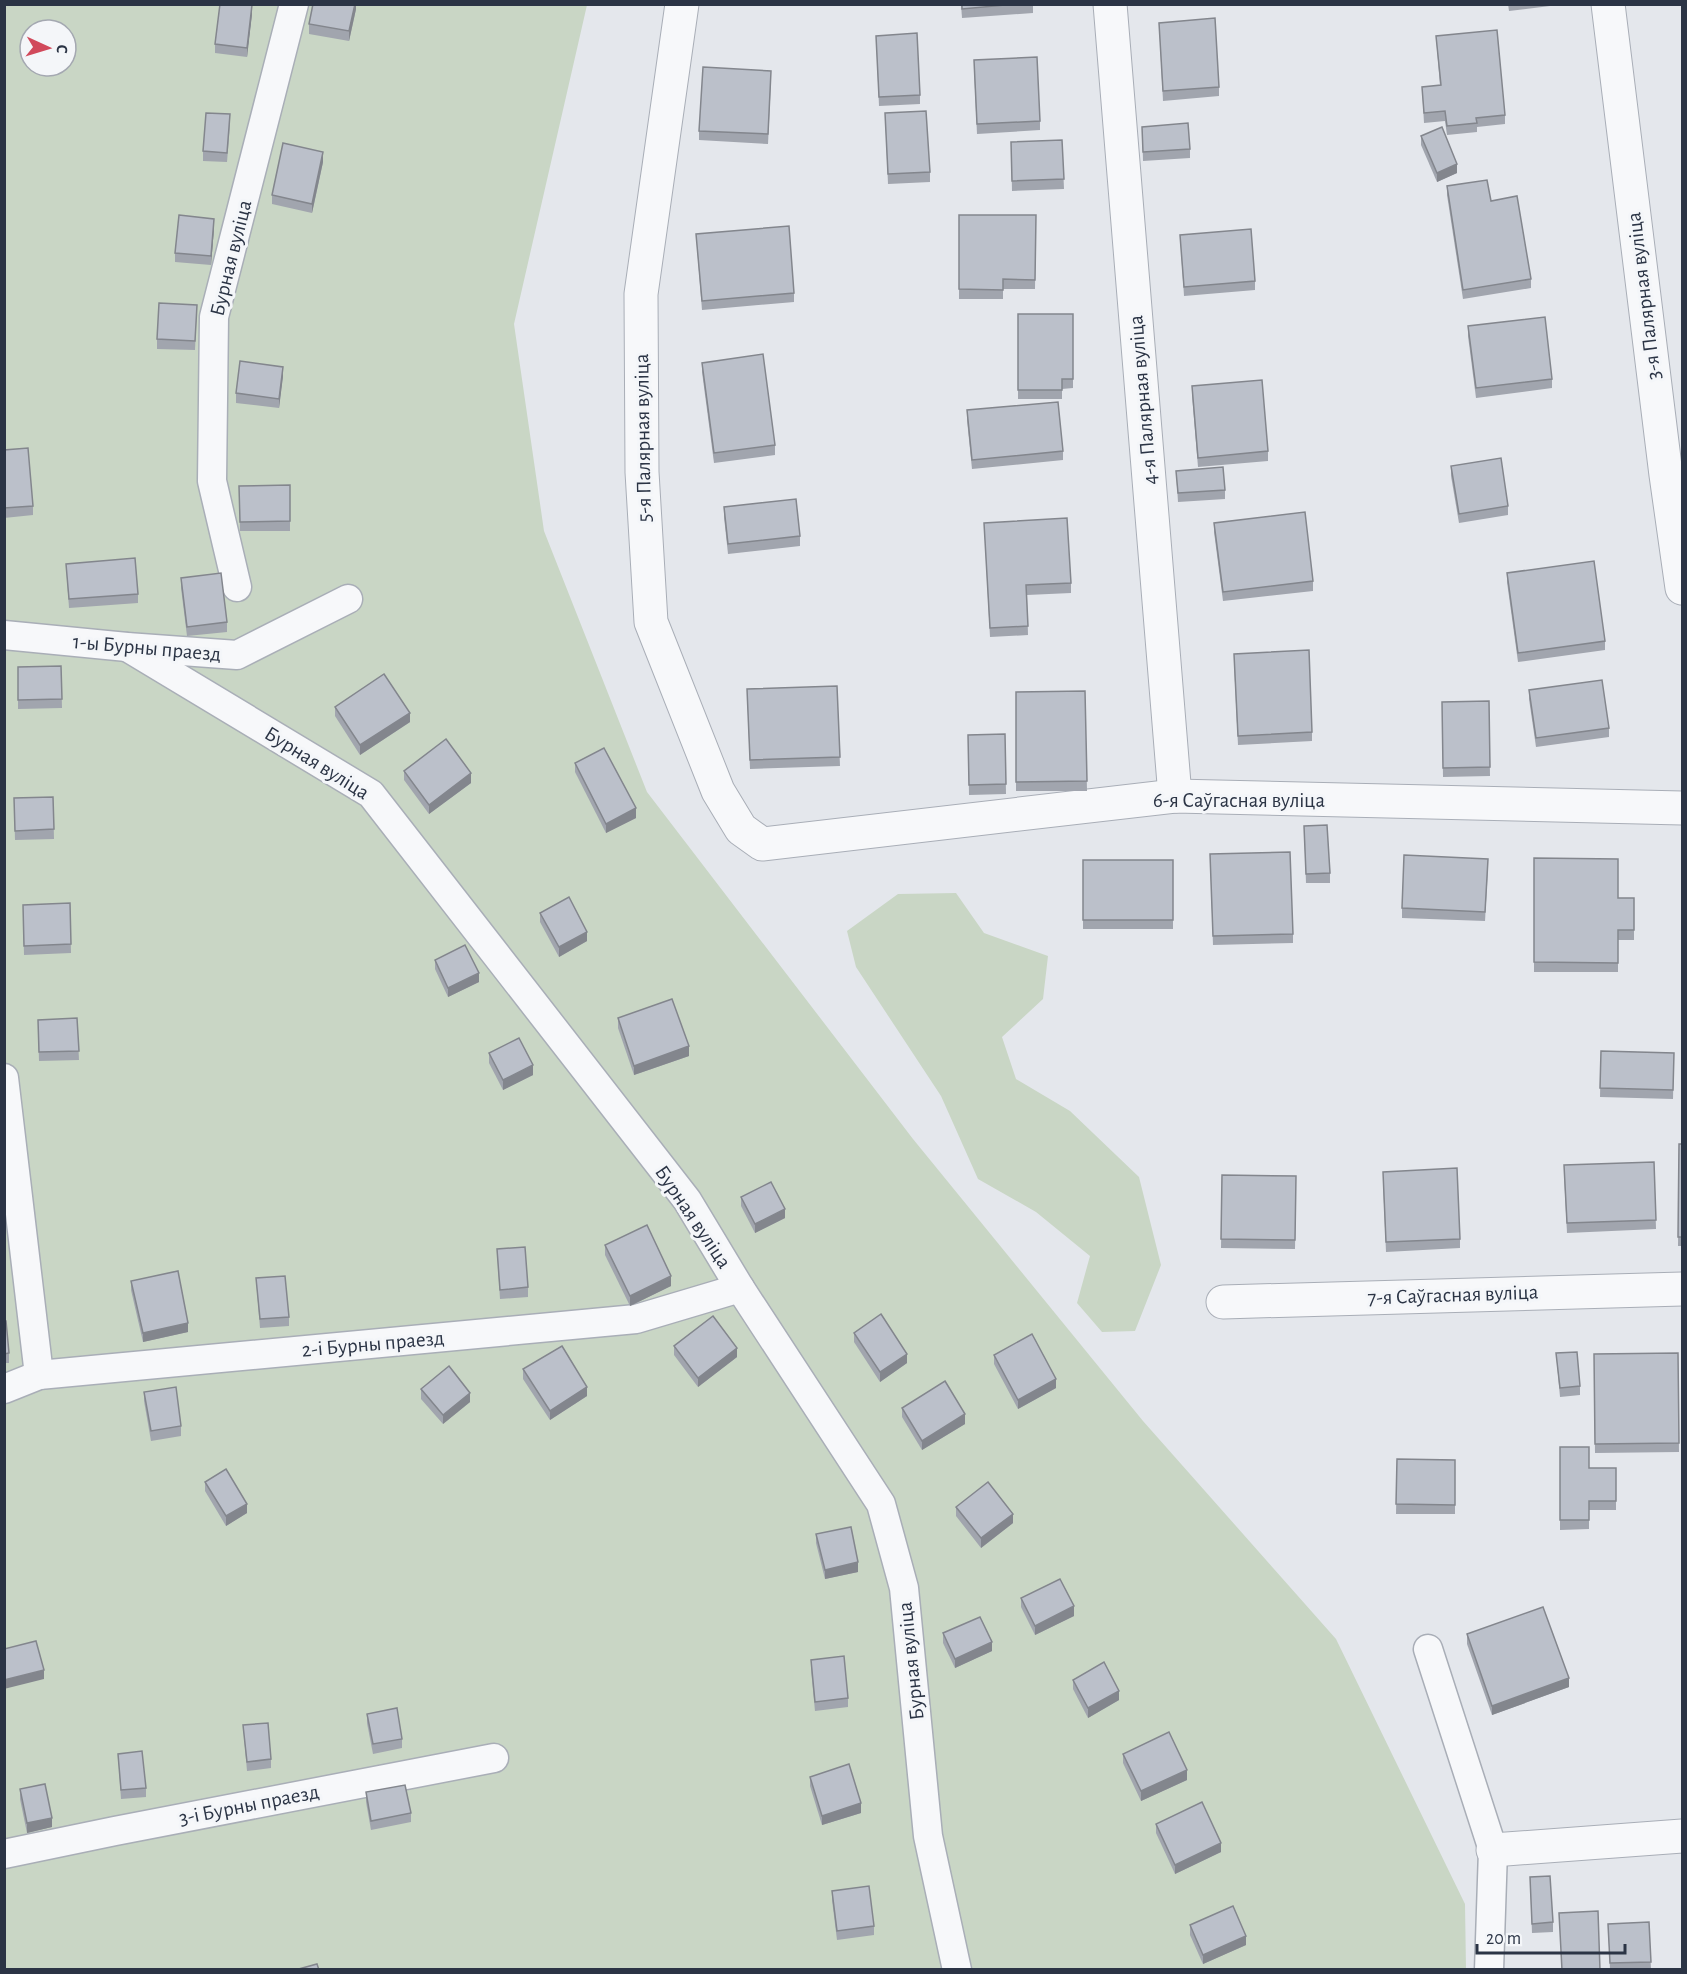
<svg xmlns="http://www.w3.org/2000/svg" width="1687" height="1974" viewBox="0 0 1687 1974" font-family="'Alegreya Sans',sans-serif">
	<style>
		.green { fill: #c9d6c5; fill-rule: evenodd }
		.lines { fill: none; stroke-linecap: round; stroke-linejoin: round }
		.service-casing { stroke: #a9aeb7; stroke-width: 31 }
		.minor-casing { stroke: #a9aeb7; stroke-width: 35 }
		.service { stroke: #f7f8fa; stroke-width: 28 }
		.minor { stroke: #f7f8fa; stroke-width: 33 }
		.wall { fill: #a1a5ae }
		.shaded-wall { fill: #83868d }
		.building { fill: #bbc0ca; stroke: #83868d; stroke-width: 1.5 }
		.labels { text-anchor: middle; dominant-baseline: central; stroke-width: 6; stroke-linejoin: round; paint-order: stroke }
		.street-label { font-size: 21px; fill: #2b3445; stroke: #f4f6f9 }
	</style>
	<rect width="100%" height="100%" fill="#e4e7ec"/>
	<g class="green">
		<path d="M5,5h582l-73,319 30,207 103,261 266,347 230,282 193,218 129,265 1,65 -1461,1zM30,30h36v36h-36z"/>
		<polygon points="956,893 984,933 1048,956 1043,999 1002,1037 1016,1079 1070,1111 1139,1177 1161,1265 1135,1331 1102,1332 1077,1303 1090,1256 1036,1212 978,1179 941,1096 856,967 847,931 898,894"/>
	</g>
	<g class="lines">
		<defs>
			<g id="service">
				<polyline points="237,587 212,481 214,317 294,4"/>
				<polyline points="4,635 127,647 237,655 348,599"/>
				<polyline points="127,647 371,794 687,1200 740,1288 881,1504 904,1588 928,1836 957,1970"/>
				<polyline points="4,1078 39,1375"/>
				<polyline points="4,1389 39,1375 636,1319 740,1288"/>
				<polyline points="1428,1649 1493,1850 1489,1970"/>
				<polyline points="4,1854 115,1831 494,1758"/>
			</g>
			<g id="minor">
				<polyline points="682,4 641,294 642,472 651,622 718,791 741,829 762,844 1175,796 1682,808"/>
				<polyline points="1110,4 1175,796"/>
				<polyline points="1608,4 1666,475 1682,588"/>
				<polyline points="1223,1302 1682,1289"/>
				<polyline points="1493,1850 1682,1836"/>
			</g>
		</defs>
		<use href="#service" class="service-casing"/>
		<use href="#minor" class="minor-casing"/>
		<use href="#service" class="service"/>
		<use href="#minor" class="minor"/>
	</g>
	<g class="wall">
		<polygon points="356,4 356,9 349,41 309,34 309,24"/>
		<polygon points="961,4 1033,4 1033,13 962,18"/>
		<polygon points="1508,4 1550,4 1550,6 1509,11"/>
		<polygon points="252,14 247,57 215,53 215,44"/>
		<polygon points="1159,23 1219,87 1219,96 1163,101"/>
		<polygon points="876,36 920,95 920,104 879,106"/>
		<polygon points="1436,36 1505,115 1505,124 1477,127 1477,132 1447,135 1445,121 1424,123 1422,87 1440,86"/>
		<polygon points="974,69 1040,121 1040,130 977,134"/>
		<polygon points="771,80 768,144 699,140 699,131"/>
		<polygon points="885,113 930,172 930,182 888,184"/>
		<polygon points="230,124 227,162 203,161 203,151"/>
		<polygon points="1142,127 1190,149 1190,158 1143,161"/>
		<polygon points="1421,136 1457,173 1437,182 1421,145"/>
		<polygon points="1062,140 1064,189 1012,191 1011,142"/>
		<polygon points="323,162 312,213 272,204 272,195"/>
		<polygon points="1447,186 1491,201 1531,279 1531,288 1463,299 1447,195"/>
		<polygon points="959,215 1036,215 1035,289 1003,289 1003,299 959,299"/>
		<polygon points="214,228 211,265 175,262 175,253"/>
		<polygon points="696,234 794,293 794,302 702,310"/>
		<polygon points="1180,235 1255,281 1255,290 1184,296"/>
		<polygon points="197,305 195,350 157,349 157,339"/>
		<polygon points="1018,314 1073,314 1073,388 1062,389 1062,399 1018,399"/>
		<polygon points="1468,326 1552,379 1552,388 1476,398 1468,336"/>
		<polygon points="702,363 775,445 775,455 714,463 702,372"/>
		<polygon points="283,376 279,408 236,403 236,393"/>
		<polygon points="1192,386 1268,451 1268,461 1198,467 1192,395"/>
		<polygon points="967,410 1063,451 1063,460 972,469 967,420"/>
		<polygon points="4,450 33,506 33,515 4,518"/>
		<polygon points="1451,466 1508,506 1508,515 1459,523 1451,476"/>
		<polygon points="1176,471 1225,490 1225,499 1178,502"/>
		<polygon points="290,485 290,531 240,531 239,486"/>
		<polygon points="724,507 800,536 800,546 728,554 724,517"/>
		<polygon points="984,523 1071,583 1071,593 1027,595 1028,635 990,637"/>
		<polygon points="1214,523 1313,581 1313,591 1223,601 1214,532"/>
		<polygon points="66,564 138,594 138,603 69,608"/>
		<polygon points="1507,573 1605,641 1605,650 1518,662 1507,582"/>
		<polygon points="181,578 227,622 227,632 187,636 181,588"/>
		<polygon points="1234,663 1312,732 1312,741 1238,745"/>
		<polygon points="61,666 62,708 18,709 18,667"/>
		<polygon points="837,686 840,766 750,769 747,689"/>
		<polygon points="1529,690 1609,728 1609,737 1536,747 1529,699"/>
		<polygon points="1085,691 1087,791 1016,791 1016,692"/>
		<polygon points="1489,701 1490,776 1443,777 1442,702"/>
		<polygon points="335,707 410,722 360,755 335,716"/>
		<polygon points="1005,734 1006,794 969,795 968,735"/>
		<polygon points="575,763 636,818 606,833 575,772"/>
		<polygon points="404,771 471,783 429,814 404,780"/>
		<polygon points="53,797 54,839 15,840 14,798"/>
		<polygon points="1304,826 1330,873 1330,883 1306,883"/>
		<polygon points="1210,854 1293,934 1293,943 1213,945"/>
		<polygon points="1534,858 1618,898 1634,898 1634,940 1618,940 1618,972 1534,972"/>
		<rect x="1083" y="860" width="90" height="69"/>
		<polygon points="1488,868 1485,921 1402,918 1402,908"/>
		<polygon points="70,903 71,953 24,955 23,905"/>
		<polygon points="540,913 587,941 559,957 540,922"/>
		<polygon points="435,960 479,982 448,997 435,969"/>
		<polygon points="77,1018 79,1060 39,1061 38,1020"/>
		<polygon points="618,1018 689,1056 634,1075 618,1028"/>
		<polygon points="1601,1051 1674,1053 1673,1099 1600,1097"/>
		<polygon points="489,1053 533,1075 503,1090 489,1063"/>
		<polygon points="1679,1144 1683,1144 1683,1246 1678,1246"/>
		<polygon points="1654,1162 1656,1229 1567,1233 1564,1174"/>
		<polygon points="1222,1175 1296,1176 1295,1249 1221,1248"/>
		<polygon points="1383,1181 1460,1239 1460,1248 1386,1252"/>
		<polygon points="741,1197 785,1218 755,1233 741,1206"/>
		<polygon points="605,1245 671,1286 630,1306 605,1255"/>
		<polygon points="497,1249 528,1287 528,1297 500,1299"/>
		<polygon points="256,1278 289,1317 289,1326 260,1328"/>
		<polygon points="131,1281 188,1332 143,1342 131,1290"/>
		<polygon points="4,1321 9,1353 9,1363 4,1363"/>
		<polygon points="854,1333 907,1363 880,1382 854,1342"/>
		<polygon points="674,1346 737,1357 698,1387 674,1355"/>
		<polygon points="1556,1353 1580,1386 1580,1395 1560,1397"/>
		<polygon points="1678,1353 1679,1452 1595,1453 1594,1354"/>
		<polygon points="994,1355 1056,1388 1018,1409 994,1364"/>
		<polygon points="523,1369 587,1396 550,1420 523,1379"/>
		<polygon points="421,1389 470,1402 443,1424 421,1399"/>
		<polygon points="144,1392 181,1426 181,1436 151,1441 144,1401"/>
		<polygon points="902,1408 965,1424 922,1450 902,1417"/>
		<polygon points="1560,1447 1589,1468 1616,1468 1616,1510 1589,1510 1589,1529 1560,1530"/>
		<polygon points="1397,1459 1455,1460 1455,1514 1396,1514"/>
		<polygon points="205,1482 247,1513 226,1526 205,1491"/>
		<polygon points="956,1507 1013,1523 981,1548 956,1516"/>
		<polygon points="816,1534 858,1572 825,1579 816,1543"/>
		<polygon points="1021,1598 1074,1616 1035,1635 1021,1607"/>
		<polygon points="943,1633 992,1651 955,1668 943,1643"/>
		<polygon points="1467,1634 1569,1687 1492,1715 1467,1644"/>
		<polygon points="811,1660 848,1698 848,1707 815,1711 811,1669"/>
		<polygon points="1073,1680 1119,1700 1088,1718 1073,1689"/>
		<polygon points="367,1714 402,1739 402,1748 373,1754 367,1723"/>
		<polygon points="243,1725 271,1759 271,1768 247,1771"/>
		<polygon points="118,1754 146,1788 146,1797 121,1799"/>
		<polygon points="1123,1754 1187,1780 1141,1801 1123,1763"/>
		<polygon points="810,1777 861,1813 822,1825 810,1786"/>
		<polygon points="20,1789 52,1827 27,1833 20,1799"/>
		<polygon points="366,1792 411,1813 411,1822 371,1830 366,1802"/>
		<polygon points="1156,1824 1221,1852 1175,1874 1156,1833"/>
		<polygon points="1530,1877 1553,1922 1553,1932 1532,1933"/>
		<polygon points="832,1891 874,1926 874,1935 837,1940 832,1900"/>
		<polygon points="1649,1922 1651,1970 1610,1970 1608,1924"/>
		<polygon points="1190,1925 1246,1945 1203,1964 1190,1935"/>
	</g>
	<g class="shaded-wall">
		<polygon points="355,4 356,4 356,9 349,41 349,31"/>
		<polygon points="252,5 252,14 247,57 247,48"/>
		<polygon points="323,152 323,162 312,213 312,204"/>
		<polygon points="1457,164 1457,173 1437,182 1437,173"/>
		<polygon points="214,219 214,228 211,265 211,256"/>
		<polygon points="283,367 283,376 279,408 279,399"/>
		<polygon points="410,713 410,722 360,755 360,745"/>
		<polygon points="471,773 471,783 429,814 429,805"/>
		<polygon points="636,808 636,818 606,833 606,824"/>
		<polygon points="587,932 587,941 559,957 559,947"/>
		<polygon points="479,973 479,982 448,997 448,988"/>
		<polygon points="689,1046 689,1056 634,1075 634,1066"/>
		<polygon points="533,1065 533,1075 503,1090 503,1080"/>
		<polygon points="785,1209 785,1218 755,1233 755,1224"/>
		<polygon points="671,1276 671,1286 630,1306 630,1296"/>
		<polygon points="188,1323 188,1332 143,1342 143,1333"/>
		<polygon points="737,1348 737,1357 698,1387 698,1378"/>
		<polygon points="907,1354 907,1363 880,1382 880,1372"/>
		<polygon points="1056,1379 1056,1388 1018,1409 1018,1400"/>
		<polygon points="587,1387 587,1396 550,1420 550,1411"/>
		<polygon points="470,1393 470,1402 443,1424 443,1415"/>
		<polygon points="965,1414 965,1424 922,1450 922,1441"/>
		<polygon points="247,1504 247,1513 226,1526 226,1516"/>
		<polygon points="1013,1514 1013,1523 981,1548 981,1538"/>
		<polygon points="858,1562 858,1572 825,1579 825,1570"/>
		<polygon points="1074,1606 1074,1616 1035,1635 1035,1626"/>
		<polygon points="992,1642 992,1651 955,1668 955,1659"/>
		<polygon points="44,1670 44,1679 4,1689 4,1680"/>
		<polygon points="1569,1678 1569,1687 1492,1715 1492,1706"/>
		<polygon points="1119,1691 1119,1700 1088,1718 1088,1708"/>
		<polygon points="1187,1770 1187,1780 1141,1801 1141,1791"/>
		<polygon points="861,1803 861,1813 822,1825 822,1816"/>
		<polygon points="52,1818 52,1827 27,1833 27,1823"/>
		<polygon points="1221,1843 1221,1852 1175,1874 1175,1865"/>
		<polygon points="1246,1936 1246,1945 1203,1964 1203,1955"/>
	</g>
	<g class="building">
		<polygon points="220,4 252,5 247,48 215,44"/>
		<polygon points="313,4 355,4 349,31 309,24"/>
		<polygon points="962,4 1016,4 962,9"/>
		<polygon points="1215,18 1219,87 1163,91 1159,23"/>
		<polygon points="1497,30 1505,115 1476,118 1477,123 1447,126 1445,111 1424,113 1422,87 1441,85 1436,36"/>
		<polygon points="917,33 920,95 879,97 876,36"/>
		<polygon points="1037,57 1040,121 977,124 974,60"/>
		<polygon points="703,67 771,71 768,134 699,131"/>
		<polygon points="926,111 930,172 888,174 885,113"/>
		<polygon points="206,113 230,114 227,153 203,151"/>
		<polygon points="1188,123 1190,149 1143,152 1142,127"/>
		<polygon points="1442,127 1457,164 1437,173 1421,136"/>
		<polygon points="1062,140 1064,179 1012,181 1011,142"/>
		<polygon points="283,143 323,152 312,204 272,195"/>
		<polygon points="1487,180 1491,201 1517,196 1531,279 1463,290 1447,186"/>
		<polygon points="179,215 214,219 211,256 175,253"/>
		<polygon points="959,215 1036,215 1035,280 1003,279 1003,290 959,289"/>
		<polygon points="789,226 794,293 702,301 696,234"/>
		<polygon points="1251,229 1255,281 1184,287 1180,235"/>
		<polygon points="159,303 197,305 195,341 157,339"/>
		<polygon points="1018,314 1073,314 1073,379 1062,379 1062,390 1018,390"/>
		<polygon points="1545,317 1552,379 1476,388 1468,326"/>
		<polygon points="763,354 775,445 714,453 702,363"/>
		<polygon points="240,361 283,367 279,399 236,393"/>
		<polygon points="1262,380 1268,451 1198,458 1192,386"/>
		<polygon points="1058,402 1063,451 972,460 967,410"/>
		<polygon points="28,448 33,506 4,508 4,450"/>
		<polygon points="1501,458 1508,506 1459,514 1451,466"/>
		<polygon points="1223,467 1225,490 1178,493 1176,471"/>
		<polygon points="290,485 290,521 240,522 239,486"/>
		<polygon points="796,499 800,536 728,544 724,507"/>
		<polygon points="1305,512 1313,581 1223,592 1214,523"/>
		<polygon points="1067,518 1071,583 1026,585 1028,626 990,628 984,523"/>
		<polygon points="135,558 138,594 69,599 66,564"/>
		<polygon points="1594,561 1605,641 1518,653 1507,573"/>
		<polygon points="221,573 227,622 187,627 181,578"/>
		<polygon points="1309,650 1312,732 1238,736 1234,654"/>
		<polygon points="61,666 62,699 18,700 18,667"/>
		<polygon points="384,674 410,713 360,745 335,707"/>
		<polygon points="1602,680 1609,728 1536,738 1529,690"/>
		<polygon points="837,686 840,757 750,760 747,689"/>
		<polygon points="1085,691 1087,781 1016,782 1016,692"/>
		<polygon points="1489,701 1490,767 1443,768 1442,702"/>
		<polygon points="1005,734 1006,784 969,785 968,735"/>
		<polygon points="446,739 471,773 429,805 404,771"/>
		<polygon points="604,748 636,808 606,824 575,763"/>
		<polygon points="53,797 54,829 15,831 14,798"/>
		<polygon points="1327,825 1330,873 1306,874 1304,826"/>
		<polygon points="1290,852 1293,934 1213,936 1210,854"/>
		<polygon points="1404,855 1488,859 1485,912 1402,908"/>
		<polygon points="1534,858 1618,859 1618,898 1634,898 1634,930 1618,930 1618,963 1534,962"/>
		<rect x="1083" y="860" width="90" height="60"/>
		<polygon points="569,897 587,932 559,947 540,913"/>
		<polygon points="70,903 71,944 24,946 23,905"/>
		<polygon points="465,945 479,973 448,988 435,960"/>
		<polygon points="672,999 689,1046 634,1066 618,1018"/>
		<polygon points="77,1018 79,1051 39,1052 38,1020"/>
		<polygon points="519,1038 533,1065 503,1080 489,1053"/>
		<polygon points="1601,1051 1674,1053 1673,1090 1600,1088"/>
		<polygon points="1679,1144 1683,1144 1683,1237 1678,1237"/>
		<polygon points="1654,1162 1656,1220 1567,1223 1564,1165"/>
		<polygon points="1457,1168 1460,1239 1386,1242 1383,1172"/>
		<polygon points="1222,1175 1296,1176 1295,1240 1221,1239"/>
		<polygon points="771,1182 785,1209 755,1224 741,1197"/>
		<polygon points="647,1225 671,1276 630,1296 605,1245"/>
		<polygon points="525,1247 528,1287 500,1290 497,1249"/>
		<polygon points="178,1271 188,1323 143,1333 131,1281"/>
		<polygon points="285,1276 289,1317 260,1319 256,1278"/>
		<polygon points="881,1314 907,1354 880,1372 854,1333"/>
		<polygon points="713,1316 737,1348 698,1378 674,1346"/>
		<polygon points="4,1321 6,1321 9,1353 4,1354"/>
		<polygon points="1032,1334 1056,1379 1018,1400 994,1355"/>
		<polygon points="562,1346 587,1387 550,1411 523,1369"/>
		<polygon points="1577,1352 1580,1386 1560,1388 1556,1353"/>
		<polygon points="1678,1353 1679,1443 1595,1444 1594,1354"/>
		<polygon points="449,1366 470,1393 443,1415 421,1389"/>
		<polygon points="945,1381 965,1414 922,1441 902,1408"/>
		<polygon points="176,1387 181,1426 151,1431 144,1392"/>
		<polygon points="1560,1447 1589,1447 1589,1468 1616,1468 1616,1501 1589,1501 1589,1520 1560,1520"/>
		<polygon points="1397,1459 1455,1460 1455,1505 1396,1504"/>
		<polygon points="226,1469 247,1504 226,1516 205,1482"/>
		<polygon points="988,1482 1013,1514 981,1538 956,1507"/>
		<polygon points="851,1527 858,1562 825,1570 816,1534"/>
		<polygon points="1060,1579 1074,1606 1035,1626 1021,1598"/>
		<polygon points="1543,1607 1569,1678 1492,1706 1467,1634"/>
		<polygon points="980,1617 992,1642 955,1659 943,1633"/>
		<polygon points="36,1641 44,1670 4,1680 4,1649"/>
		<polygon points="844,1656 848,1698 815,1702 811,1660"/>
		<polygon points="1104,1662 1119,1691 1088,1708 1073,1680"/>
		<polygon points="397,1708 402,1739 373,1744 367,1714"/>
		<polygon points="268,1723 271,1759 247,1762 243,1725"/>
		<polygon points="1169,1732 1187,1770 1141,1791 1123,1754"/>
		<polygon points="142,1751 146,1788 121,1790 118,1754"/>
		<polygon points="849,1764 861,1803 822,1816 810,1777"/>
		<polygon points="45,1784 52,1818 27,1823 20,1789"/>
		<polygon points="405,1785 411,1813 371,1821 366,1792"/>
		<polygon points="1202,1802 1221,1843 1175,1865 1156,1824"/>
		<polygon points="1550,1876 1553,1922 1532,1924 1530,1877"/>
		<polygon points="869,1886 874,1926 837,1931 832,1891"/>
		<polygon points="1233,1906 1246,1936 1203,1955 1190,1925"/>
		<polygon points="1598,1911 1600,1970 1562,1970 1559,1913"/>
		<polygon points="1649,1922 1651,1962 1610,1963 1608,1924"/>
		<polygon points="317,1964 319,1970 295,1970"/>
	</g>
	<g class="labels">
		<g class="street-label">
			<text transform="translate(231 258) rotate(-76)">Бурная вуліца</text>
			<text transform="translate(1644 296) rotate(-97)">3-я Палярная вуліца</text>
			<text transform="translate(1143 400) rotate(-95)">4-я Палярная вуліца</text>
			<text transform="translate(643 438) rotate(-91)">5-я Палярная вуліца</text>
			<text transform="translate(147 648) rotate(5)">1-ы Бурны праезд</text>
			<text transform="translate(317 763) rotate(32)">Бурная вуліца</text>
			<text x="1239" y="800">6-я Саўгасная вуліца</text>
			<text transform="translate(693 1217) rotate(56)">Бурная вуліца</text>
			<text transform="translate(1453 1295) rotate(-2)">7-я Саўгасная вуліца</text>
			<text transform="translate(373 1344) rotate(-5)">2-і Бурны праезд</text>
			<text transform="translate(911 1661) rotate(-96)">Бурная вуліца</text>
			<text transform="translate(249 1805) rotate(-11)">3-і Бурны праезд</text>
		</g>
	</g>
	<rect width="1687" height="1974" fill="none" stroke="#2b3445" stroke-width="12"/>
	<g transform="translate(48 48) rotate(94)"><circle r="28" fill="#f4f6f9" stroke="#a4a8b1" stroke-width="1.5"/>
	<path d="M0-4.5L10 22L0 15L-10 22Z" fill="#d1495b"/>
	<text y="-9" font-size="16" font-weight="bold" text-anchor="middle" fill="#2b3445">С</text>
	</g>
	<path d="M1477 1944v9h148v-9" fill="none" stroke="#2b3445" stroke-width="3"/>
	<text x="1486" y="1944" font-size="18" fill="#2b3445" stroke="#f4f6f9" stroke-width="4.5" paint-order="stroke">20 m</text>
</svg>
